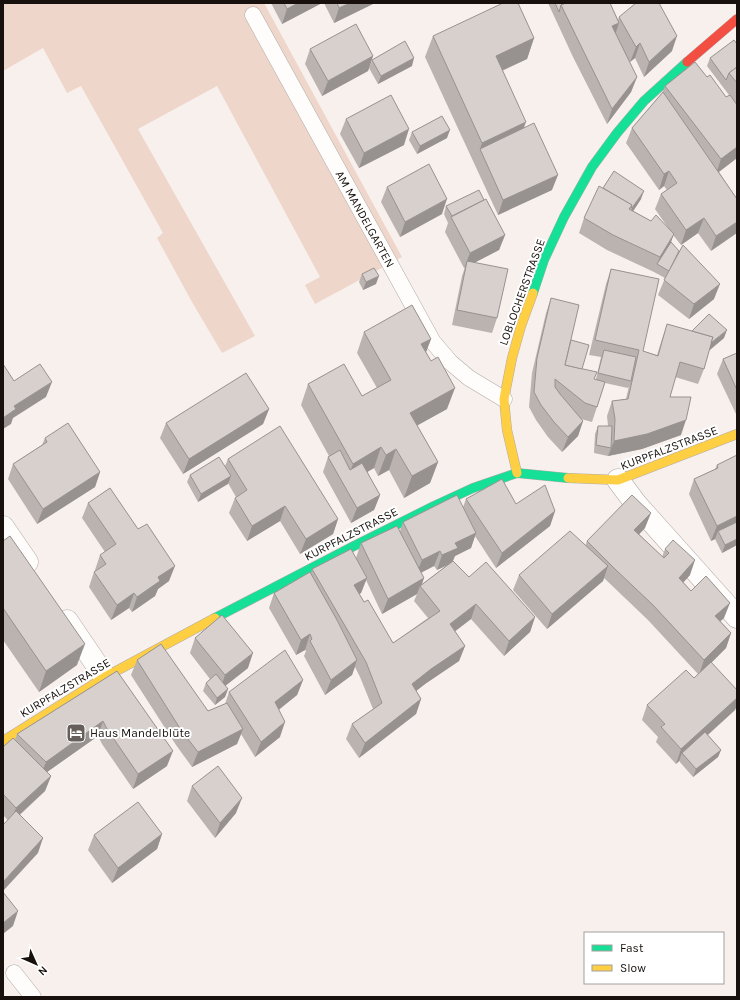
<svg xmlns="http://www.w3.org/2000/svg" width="740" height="1000" viewBox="0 0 740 1000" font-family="Karla,sans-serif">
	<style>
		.grass { fill: #efd6cb }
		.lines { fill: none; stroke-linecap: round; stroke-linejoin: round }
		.lane-casing { stroke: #b2aba8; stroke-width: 17 }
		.street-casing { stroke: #b2aba8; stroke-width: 23 }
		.fast-casing { stroke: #b2aba8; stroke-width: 10 }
		.slow-casing { stroke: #b2aba8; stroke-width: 10 }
		.jam-casing { stroke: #b2aba8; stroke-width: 10 }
		.lane { stroke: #fefdfc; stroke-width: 16 }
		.street { stroke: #fefdfc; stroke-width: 22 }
		.fast { stroke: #16e098; stroke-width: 9 }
		.slow { stroke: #ffcf43; stroke-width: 9 }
		.jam { stroke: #f24e42; stroke-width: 9 }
		.wall { fill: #bab3b0; fill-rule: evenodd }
		.shaded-wall { fill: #979290 }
		.building { fill: #d8d0cd; stroke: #979290 }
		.labels { text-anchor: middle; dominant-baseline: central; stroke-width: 4; stroke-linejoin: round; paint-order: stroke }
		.street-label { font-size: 12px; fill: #17100d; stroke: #fff }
		.poi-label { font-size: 12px; fill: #17100d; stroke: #fff; text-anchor: start }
	</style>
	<rect width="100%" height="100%" fill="#f8f0ed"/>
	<polygon class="grass" points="3,3 264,3 402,257 315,304 305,285 320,277 217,86 138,129 255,336 222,353 192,302 157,238 163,233 81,86 67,93 43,48 3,71"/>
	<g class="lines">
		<defs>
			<g id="lane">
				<polyline points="253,15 433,342 450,362 469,378 504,399"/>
				<polyline points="14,973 33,997"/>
			</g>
			<g id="street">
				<polyline points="618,480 636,504 737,617"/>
				<polyline points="3,527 27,562"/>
				<polyline points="67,621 105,677"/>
			</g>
			<g id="fast">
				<polyline points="533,293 544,260 564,217 592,167 617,133 644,101 687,62"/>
				<polyline points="215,618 352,547 434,506 473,488 517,473 568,478"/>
			</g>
			<g id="slow">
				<polyline points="517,473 507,430 504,399 512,358 521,326 533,293"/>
				<polyline points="568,478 618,480 737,434"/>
				<polyline points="3,741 105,677 215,618"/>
			</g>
			<polyline id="jam" points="687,62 737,19"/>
		</defs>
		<use href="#lane" class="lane-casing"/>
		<use href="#street" class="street-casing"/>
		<use href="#fast" class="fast-casing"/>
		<use href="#slow" class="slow-casing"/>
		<use href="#jam" class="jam-casing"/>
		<use href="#lane" class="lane"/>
		<use href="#street" class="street"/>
		<use href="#fast" class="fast"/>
		<use href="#slow" class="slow"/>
		<use href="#jam" class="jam"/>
	</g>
	<g class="wall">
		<polygon points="271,3 322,3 282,24"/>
		<polygon points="324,3 375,3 334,23"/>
		<polygon points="548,3 610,3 618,20 619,17 672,51 644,77 635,58 630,62 625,54 637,77 631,92 607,124 573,57"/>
		<polygon points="433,36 534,38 527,59 502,71 524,128 552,190 498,215 425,57"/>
		<polygon points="737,44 737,158 719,172 737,199 711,251 698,233 681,245 673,235 671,242 714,299 689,319 658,295 665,278 654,272 607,250 579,233 584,218 603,188 641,199 633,211 671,232 655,209 661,194 667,190 664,186 659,190 626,143 632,128 662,93 665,86 707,77 726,97 729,95 707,66 710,58"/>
		<polygon points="310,49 373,56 368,71 322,96 305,64"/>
		<polygon points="372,60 412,66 378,84 369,68"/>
		<polygon points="346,119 404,145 359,168 340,134"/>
		<polygon points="412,132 447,138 417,154 409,140"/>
		<polygon points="387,187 442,214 400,237 381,202"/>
		<polygon points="484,200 505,235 499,250 474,263 497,318 492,333 452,325 462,276 465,267 464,268 445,232 448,223 444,214 446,206"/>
		<polygon points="611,269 643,351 657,355 662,339 667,324 692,331 724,338 709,351 704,369 698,384 675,377 670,397 681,435 642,449 608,456 594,453 595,434 598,426 608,426 607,416 612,401 626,399 629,386 628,388 605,383 592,422 581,419 583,421 578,436 562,452 548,437 536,420 529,407 532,373 546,313 551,298 571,340 582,369 594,379 596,379 601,357 589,355 606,284"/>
		<polygon points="362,274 376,284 363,290 359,282"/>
		<polygon points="364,332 431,339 426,352 447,409 417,425 438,462 430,483 404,498 389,470 378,476 374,468 367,472 380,495 374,510 351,523 323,472 328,457 329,456 301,405 308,384 362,396 377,388 357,353"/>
		<polygon points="737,353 737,414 736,414 717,374 723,359"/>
		<polygon points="269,409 263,424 183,474 160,438 166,423"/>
		<polygon points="45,438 100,472 95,487 37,524 8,479 13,464 42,445"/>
		<polygon points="737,455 737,545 722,553 715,539 711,541 689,494 694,479 715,469 717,465"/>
		<polygon points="228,459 338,519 333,534 300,554 280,521 247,541 229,513 235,498 236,497 228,483 198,502 187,482 190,475 225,466"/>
		<path d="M466,499l50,5 39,7 -5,15 -54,42 -21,-32 -4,12 -16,8 -3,6 17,15 66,40 -5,15 -26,24 -33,-37 -16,12 10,15 -6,15 -34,23 -9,7 5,8 -5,15 -57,44 -13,-19 6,-15 21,-15 -13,-32 -5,-10 -3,8 -27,20 -21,-39 2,-5 -1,-1 -9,5 -27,-47 5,-15 37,-19 1,-5 44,-11 5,-15 39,-12 3,-9 60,-15zM449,564l-28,21 3,-7 -3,-5 13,-7 3,4zM366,580l16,34 35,-20 -3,7 14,17 -35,25 -29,-41 -5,-8 2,-1z"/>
		<polygon points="88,503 169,581 158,589 155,596 132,612 129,608 111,620 89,587 94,572 95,571 95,570 100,555 105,552 82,518"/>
		<polygon points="645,528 639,534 662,557 665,549 690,575 683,582 691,591 724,618 720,621 731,633 726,648 707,667 735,710 708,735 721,750 718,757 693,777 679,761 676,764 656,742 658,737 642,720 647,705 694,678 698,674 648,620 604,578 603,581 547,629 513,590 519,575 585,546 587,541"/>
		<polygon points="3,541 77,665 39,692 3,640"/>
		<polygon points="195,638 248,668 225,686 228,689 225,697 215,705 203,691 206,683 210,679 190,653"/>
		<polygon points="137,660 208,711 225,704 229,692 303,680 297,695 279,709 280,737 255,757 241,734 237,744 192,767 176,745 131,675"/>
		<polygon points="117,671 167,766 133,789 102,744 98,736 47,772 51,776 45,791 20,815 38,853 3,815 3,747 15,740 17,734"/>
		<polygon points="192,786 236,813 215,838 187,801"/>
		<polygon points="162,834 157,849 112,883 88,850 94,835"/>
	</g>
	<g class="shaded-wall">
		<polygon points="298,3 322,3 282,24 287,9"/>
		<polygon points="350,3 375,3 334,23 339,8"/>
		<polygon points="619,23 614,38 612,26"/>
		<polygon points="677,36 672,51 644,77 649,62"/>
		<polygon points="534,38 527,59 488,77 496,56"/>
		<polygon points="640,43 635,58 630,62 636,47"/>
		<polygon points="373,56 368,71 322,96 328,81"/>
		<polygon points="414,58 412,66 378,84 381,76"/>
		<polygon points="637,77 631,92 607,124 612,109"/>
		<polygon points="526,122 518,143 480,149 482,143"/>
		<polygon points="409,129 404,145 359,168 364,153"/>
		<polygon points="450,130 447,138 417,154 420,146"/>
		<polygon points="737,147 737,158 716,174 721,159"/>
		<polygon points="669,171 664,186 659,190 664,174"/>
		<polygon points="558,175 552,190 498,215 503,200"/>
		<polygon points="644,191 641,199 630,216 632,208"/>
		<polygon points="447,199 442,214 400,237 405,222"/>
		<polygon points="704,218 698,233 681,245 686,230"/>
		<polygon points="737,222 737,233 711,251 716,236"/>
		<polygon points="674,234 668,250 657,264 660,257"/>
		<polygon points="505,235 499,250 466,267 467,261 465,267 464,268 470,253"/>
		<polygon points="379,276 376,284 363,290 366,282"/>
		<polygon points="720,284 714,299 689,319 694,304"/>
		<polygon points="727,330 724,338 707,352 710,344"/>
		<polygon points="431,339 423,360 421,344"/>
		<polygon points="52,382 46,397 13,418 11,424 3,429 3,418 14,406"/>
		<polygon points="455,388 447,409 402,434 410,413"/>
		<polygon points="269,409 263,424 183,474 189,459"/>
		<polygon points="686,420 681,435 642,449 608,456 614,441"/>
		<polygon points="583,421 578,436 562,452 568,437"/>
		<polygon points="381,447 374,468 345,485 353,464"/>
		<polygon points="396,449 389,470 378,476 386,455"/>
		<polygon points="438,462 430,483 404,498 412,476"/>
		<polygon points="100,472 95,487 37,524 43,509"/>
		<polygon points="231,476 228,484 198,502 201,494"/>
		<polygon points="380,495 374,510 351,523 357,508"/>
		<polygon points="285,506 280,521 247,541 252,526"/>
		<polygon points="555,511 550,526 496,568 502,553"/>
		<polygon points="651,513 645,528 629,545 634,530"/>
		<polygon points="737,516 737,528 718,531 715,539 711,541 717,526"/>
		<polygon points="338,519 333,534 300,554 306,539"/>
		<polygon points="476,533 471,548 455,556 452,563 437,570 442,555 455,543"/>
		<polygon points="737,539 737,545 722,553 725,545"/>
		<polygon points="440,551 434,566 416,575 422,560"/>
		<polygon points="695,560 690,575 674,593 679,578"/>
		<polygon points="175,566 169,581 158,589 155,596 132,612 137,597 158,577"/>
		<polygon points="608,566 603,581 547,629 552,614"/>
		<polygon points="367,578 361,593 349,600 354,585"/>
		<polygon points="424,578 421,587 420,586 417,594 382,614 388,599"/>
		<polygon points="134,593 129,608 111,620 117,605"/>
		<polygon points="730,603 724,618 710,631 715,616"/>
		<polygon points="476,604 471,619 445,639 450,624"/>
		<polygon points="535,617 530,632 504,656 509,641"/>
		<polygon points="731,633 726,648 699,675 704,660"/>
		<polygon points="310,634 305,650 296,655 301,640"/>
		<polygon points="85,644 77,665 39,692 46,671"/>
		<polygon points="465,646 459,661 425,684 406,699 412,684 431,669"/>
		<polygon points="253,653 248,668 220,690 225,675"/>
		<polygon points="357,660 352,675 325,695 331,680"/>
		<polygon points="303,680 297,695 270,717 275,702"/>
		<polygon points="228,689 225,697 215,705 217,698"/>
		<polygon points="737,698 737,706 735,710 684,756 682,753 679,761 676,764 681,749"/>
		<polygon points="421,699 416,714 359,758 365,743"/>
		<polygon points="103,721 98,736 40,777 46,762"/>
		<polygon points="285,722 280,737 255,757 261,742"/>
		<polygon points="243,729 237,744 192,767 198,752"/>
		<polygon points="721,750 718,757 693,777 696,769"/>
		<polygon points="173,751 167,766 133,789 138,774"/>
		<polygon points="51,776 45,791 10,823 16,808"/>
		<polygon points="242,798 236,813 215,838 220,823"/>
		<polygon points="162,834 157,849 112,883 118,868"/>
		<polygon points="43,838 38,853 3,891 3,882"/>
		<polygon points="18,911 13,926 3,934 3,923"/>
	</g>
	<g class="building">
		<polygon points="284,3 298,3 287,9"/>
		<polygon points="337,3 350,3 339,8"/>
		<polygon points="503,3 518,3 534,38 496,56 526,122 482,143 433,36"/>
		<polygon points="555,3 566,3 561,5 559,12"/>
		<polygon points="566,3 610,3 619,23 612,26 637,77 612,109 579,42 561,5"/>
		<polygon points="636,3 659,3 677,36 649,62 640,43 636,47 619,17"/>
		<polygon points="356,24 373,56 328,81 310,49"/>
		<polygon points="734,40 737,44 737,67 729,73 726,80 710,58"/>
		<polygon points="405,41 414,58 381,76 372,60"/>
		<polygon points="695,62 707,77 710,75 726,97 730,95 737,105 737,147 721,159 665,86"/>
		<polygon points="737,67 737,83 729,73"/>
		<polygon points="663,92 737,199 737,222 716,236 704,218 686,230 661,194 677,183 669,171 664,174 632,128"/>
		<polygon points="391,95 409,129 364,153 346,119"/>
		<polygon points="442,116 450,130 420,146 412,132"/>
		<polygon points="534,123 558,175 503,200 480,149"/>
		<polygon points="429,164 447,199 405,222 387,187"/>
		<polygon points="614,171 644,191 632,208 631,207 632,205 603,188"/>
		<polygon points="599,186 632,205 629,209 651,221 656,215 674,234 660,257 613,235 584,218"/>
		<polygon points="479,190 484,200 452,216 446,206"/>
		<polygon points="486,199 505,235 470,253 451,217"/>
		<polygon points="671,242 679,251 669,271 657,264"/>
		<polygon points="683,245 720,284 694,304 664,280"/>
		<polygon points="467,261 508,269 497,318 457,310"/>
		<polygon points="374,268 379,276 366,282 362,274"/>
		<polygon points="611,269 659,279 643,351 658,356 667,324 713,337 704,369 680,362 670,397 691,397 686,420 647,434 614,441 615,419 612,401 628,399 639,350 595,340"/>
		<polygon points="551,298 579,305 565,365 597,372 594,379 605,382 597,407 585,403 555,379 555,387 560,394 583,421 568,437 554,422 541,405 534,392 537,358"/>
		<polygon points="412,305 431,339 421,344 431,361 438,357 455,388 410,413 438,462 412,476 396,449 386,455 381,447 353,464 308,384 344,364 362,396 391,380 364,332"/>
		<polygon points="709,314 727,330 711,343 713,337 692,331"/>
		<polygon points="571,340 589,345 582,369 565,365"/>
		<polygon points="604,350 636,357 631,381 598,373"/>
		<polygon points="737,353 737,390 723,359"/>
		<polygon points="3,364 14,381 40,364 52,382 14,406 16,409 3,418"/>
		<polygon points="246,373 269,409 189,459 166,423"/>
		<polygon points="68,423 100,472 43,509 13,464 47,442 45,438"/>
		<polygon points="280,426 338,519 306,539 285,506 252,526 235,498 247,490 228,459"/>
		<polygon points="598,426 612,426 611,448 596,445"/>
		<polygon points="340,450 350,470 362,463 380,495 357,508 328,457"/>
		<polygon points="737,455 737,516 717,526 694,479 718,468 717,465"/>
		<polygon points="219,457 231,476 201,494 190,475"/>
		<polygon points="502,479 516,504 545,485 555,511 502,553 466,499"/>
		<polygon points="110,488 138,529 147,524 175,566 158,577 160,581 137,597 134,593 117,605 94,572 106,564 100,555 116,544 88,503"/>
		<polygon points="457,495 476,533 455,543 458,548 442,555 440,551 422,560 403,522"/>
		<polygon points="632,495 651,513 634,530 664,558 669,553 665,549 673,540 695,560 679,578 691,591 706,576 730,603 715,616 731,633 704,660 653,605 616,570 587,541"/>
		<polygon points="737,522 737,539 725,545 718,531"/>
		<polygon points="397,526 424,578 388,599 361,543"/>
		<polygon points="570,531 608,566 552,614 519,575"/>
		<polygon points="10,536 85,644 46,671 3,608 3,541"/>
		<polygon points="351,549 367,578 354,585 364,602 368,600 393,643 440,611 420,586 453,561 469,577 486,562 535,617 509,641 476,604 450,624 465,646 431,669 412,684 421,699 365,743 352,724 382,703 366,662 312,569"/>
		<polygon points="310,572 337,620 357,660 331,680 310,641 312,639 310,634 301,640 274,593"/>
		<polygon points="222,615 253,653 225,675 195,638"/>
		<polygon points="161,644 208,711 227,703 243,729 198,752 181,730 137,660"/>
		<polygon points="285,650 303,680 275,702 285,722 261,742 229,692"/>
		<polygon points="711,662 737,690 737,698 681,749 661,727 665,724 647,705 686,670 694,678"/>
		<polygon points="117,671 173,751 138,774 107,729 103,721 46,762 17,734"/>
		<polygon points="216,674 228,689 217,698 206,683"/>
		<polygon points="705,732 721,750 696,769 682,753"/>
		<polygon points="13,738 51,776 16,808 3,794 3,747"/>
		<polygon points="218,766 242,798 220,823 192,786"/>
		<polygon points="138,802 162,834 118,868 94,835"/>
		<polygon points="16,811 43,838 3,882 3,825"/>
		<polygon points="3,892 18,911 3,923"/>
	</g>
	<defs>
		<symbol id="hotel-square" viewBox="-11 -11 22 22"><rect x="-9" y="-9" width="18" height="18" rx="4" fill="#665e5b" stroke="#fff"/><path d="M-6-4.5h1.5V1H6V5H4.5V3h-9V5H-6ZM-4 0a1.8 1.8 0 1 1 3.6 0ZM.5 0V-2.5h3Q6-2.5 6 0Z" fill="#fff"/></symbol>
	</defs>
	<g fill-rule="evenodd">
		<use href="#hotel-square" x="65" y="722" width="22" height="22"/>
	</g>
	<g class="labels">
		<g class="street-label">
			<text transform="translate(365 219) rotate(61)">AM MANDELGARTEN</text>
			<text transform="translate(522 292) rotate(-70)">LOBLOCHERSTRASSE</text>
			<text transform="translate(669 448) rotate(-21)">KURPFALZSTRASSE</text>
			<text transform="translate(351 534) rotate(-27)">KURPFALZSTRASSE</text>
			<text transform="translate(65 688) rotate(-31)">KURPFALZSTRASSE</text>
		</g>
		<g class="poi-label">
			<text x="90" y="733">Haus Mandelblüte</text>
		</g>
	</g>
	<rect width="740" height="1000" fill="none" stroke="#17100d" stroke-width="8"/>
	<rect x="584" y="932" width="140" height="52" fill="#ffffff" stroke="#a29f9e"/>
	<rect x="592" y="945" width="20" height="6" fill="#16e098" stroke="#a29f9e"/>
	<text x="620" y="952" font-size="12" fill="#17100d">Fast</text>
	<rect x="592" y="965" width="20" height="6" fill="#ffcf43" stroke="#a29f9e"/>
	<text x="620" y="972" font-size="12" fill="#17100d">Slow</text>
	<g transform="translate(36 964) rotate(135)" stroke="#ffffff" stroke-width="3" paint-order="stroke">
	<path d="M0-3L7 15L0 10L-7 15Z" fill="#17100d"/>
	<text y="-6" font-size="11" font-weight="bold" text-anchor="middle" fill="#17100d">N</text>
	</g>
</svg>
